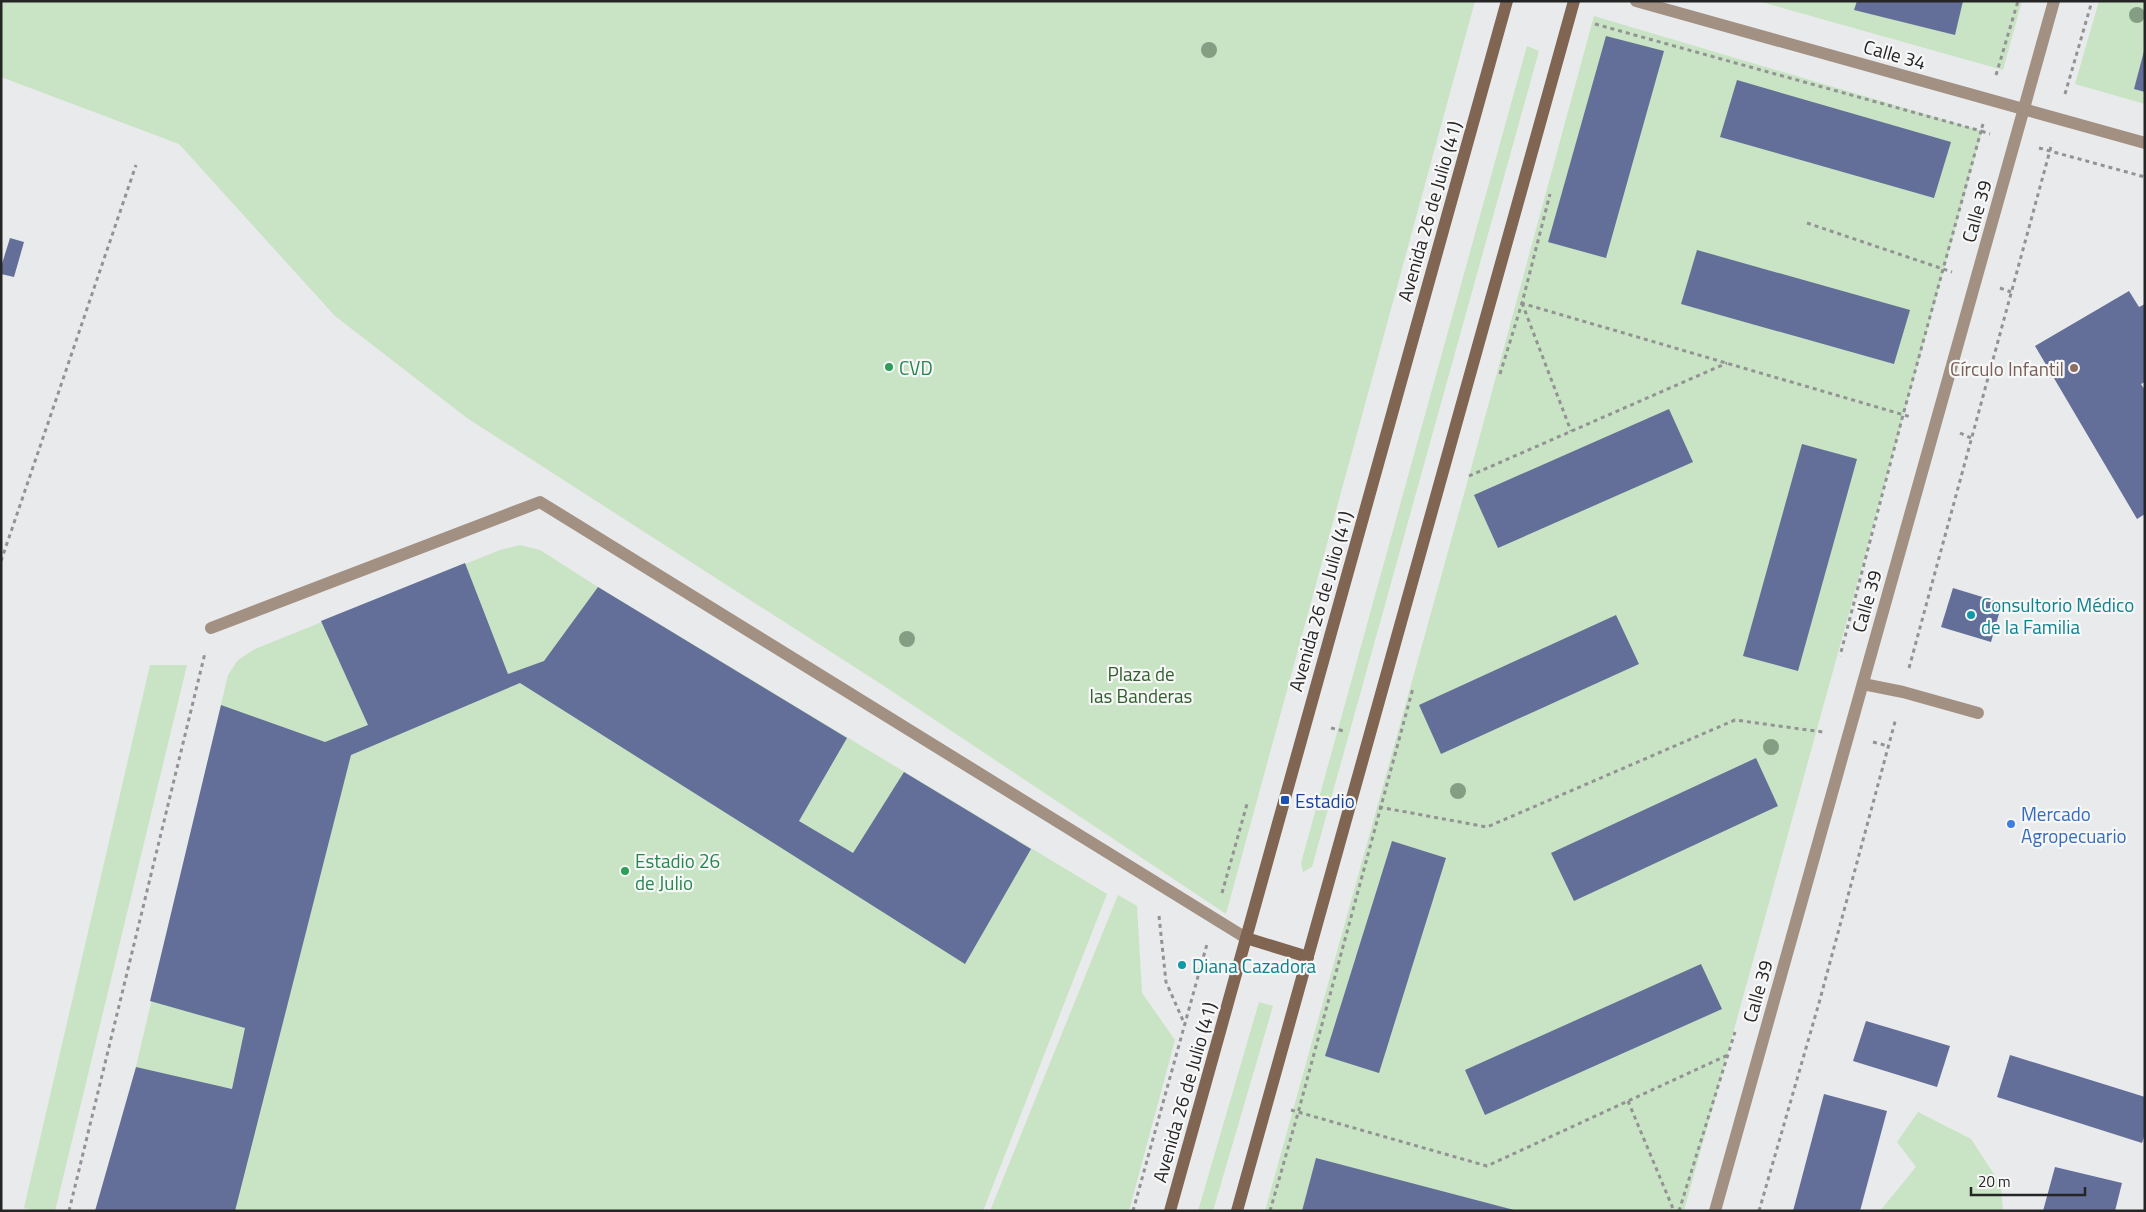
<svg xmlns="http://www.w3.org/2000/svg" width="2146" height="1212" viewBox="0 0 2146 1212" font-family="'Titillium Web',sans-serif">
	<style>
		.green { fill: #c8e4c4 }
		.building { fill: #636f98 }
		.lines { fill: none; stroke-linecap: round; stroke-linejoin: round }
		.path { stroke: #939394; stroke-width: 3; stroke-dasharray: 4 4; stroke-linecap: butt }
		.lane { stroke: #a29083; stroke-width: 12 }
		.street { stroke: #a29083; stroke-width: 12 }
		.secondary { stroke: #7f6552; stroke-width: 12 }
		.tree { fill: #839e82 }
		.leisure-dot { fill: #2e9e5b; stroke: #f7f7f8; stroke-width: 2 }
		.education-dot { fill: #8d6e63; stroke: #f7f7f8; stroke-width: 2 }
		.culture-dot { fill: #0f9aa8; stroke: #f7f7f8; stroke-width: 2 }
		.transit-dot { fill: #1a4fb4; stroke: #f7f7f8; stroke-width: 2 }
		.shop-dot { fill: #3f7fe0; stroke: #f7f7f8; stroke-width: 2 }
		.labels { text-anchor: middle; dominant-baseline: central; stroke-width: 4.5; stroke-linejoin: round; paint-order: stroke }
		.street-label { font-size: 19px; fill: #252525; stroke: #f7f7f8 }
		.leisure-label { font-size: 19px; fill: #27864d; stroke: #f7f7f8; text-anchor: start }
		.education-label { font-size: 19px; fill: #785e54; stroke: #f7f7f8; text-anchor: end }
		.culture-label { font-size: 19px; fill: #0d838f; stroke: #f7f7f8; text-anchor: start }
		.park-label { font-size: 19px; fill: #305f2c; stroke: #f7f7f8 }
		.transit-label { font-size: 19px; fill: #164399; stroke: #f7f7f8; text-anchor: start }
		.shop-label { font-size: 19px; fill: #366cbe; stroke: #f7f7f8; text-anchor: start }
	</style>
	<rect width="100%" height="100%" fill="#e9eaeb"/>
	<g class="green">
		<polygon points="1,1 1475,1 1226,914 884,686 467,418 335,316 179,144 1,77"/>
		<polygon points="1758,1 2022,1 2003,70"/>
		<polygon points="2099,1 2145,1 2145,104 2075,84"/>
		<polygon points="1594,16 1982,131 1684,1211 1265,1211 1469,476"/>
		<polygon points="1527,46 1539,51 1312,867 1303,872 1301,863"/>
		<polygon points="520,545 540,550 598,587 1107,894 983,1211 95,1211 135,1071 228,675 238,660 255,649 500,550"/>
		<polygon points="150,665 187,665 55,1211 37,1211 24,1208"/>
		<polygon points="1118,895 1137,906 1142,993 1175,1040 1129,1211 990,1211"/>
		<polygon points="1259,1002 1273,1006 1213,1211 1198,1211"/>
		<polygon points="1918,1112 1971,1139 2001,1185 2003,1211 1880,1211 1916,1167 1897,1142"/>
	</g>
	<g class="building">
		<polygon points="1857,1 1963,1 1955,35 1854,10"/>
		<polygon points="1606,36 1664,51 1606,258 1548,242"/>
		<polygon points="2144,51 2145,51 2145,92 2134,89"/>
		<polygon points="1737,80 1951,142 1934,198 1720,137"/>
		<polygon points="10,238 24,242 14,277 1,274 1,267"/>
		<polygon points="1697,250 1910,310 1894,364 1681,304"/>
		<polygon points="2129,291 2139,307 2145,304 2145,382 2141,384 2145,390 2145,514 2137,519 2035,346"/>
		<polygon points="1669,409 1693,462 1498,548 1474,495"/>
		<polygon points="1802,444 1857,459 1798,671 1743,656"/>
		<polygon points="465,563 508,674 544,661 598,587 847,738 799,821 853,853 904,772 1031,849 965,964 520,683 351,755 235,1211 95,1211 136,1067 232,1089 245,1028 150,1001 221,705 325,742 368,725 321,621"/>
		<polygon points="1953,588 2002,603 1991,642 1941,627"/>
		<polygon points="1616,615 1639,664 1441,754 1419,705"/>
		<polygon points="1756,758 1778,806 1574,901 1551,853"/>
		<polygon points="1392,841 1446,858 1379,1073 1325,1056"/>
		<polygon points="1701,964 1722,1009 1485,1115 1465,1070"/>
		<polygon points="1866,1021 1950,1046 1937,1087 1853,1061"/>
		<polygon points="2010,1055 2145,1097 2145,1134 2142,1143 1997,1097"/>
		<polygon points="1824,1094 1887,1111 1860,1211 1793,1211"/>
		<polygon points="1316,1158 1514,1210 1514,1211 1302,1211"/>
		<polygon points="2055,1167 2122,1183 2115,1211 2043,1211"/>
	</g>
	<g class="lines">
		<g class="path">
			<polyline points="1595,24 1981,131 1903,415 1840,656"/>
			<polyline points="1996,75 2018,1"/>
			<polyline points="2065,94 2092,1"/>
			<polyline points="1983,124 1981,131 1990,134"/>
			<polyline points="2039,148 2145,177"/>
			<polyline points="1807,223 1952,272"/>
			<polyline points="2000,288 2011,292"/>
			<polyline points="1521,303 1911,417"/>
			<polyline points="1522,303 1571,431"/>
			<polyline points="1500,374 1522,303 1550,194"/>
			<polyline points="1960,433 1971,438"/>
			<polyline points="1469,476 1727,363"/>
			<polyline points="1,561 136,165"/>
			<polyline points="1909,668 2052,143"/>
			<polyline points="1331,728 1344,731"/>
			<polyline points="1873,742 1888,746"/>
			<polyline points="1379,807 1487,827 1735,720 1823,732"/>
			<polyline points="1222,893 1247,804"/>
			<polyline points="1159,916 1166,982 1185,1025"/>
			<polyline points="1628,1101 1674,1211"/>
			<polyline points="1291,1110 1487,1166 1730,1054"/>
			<polyline points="69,1211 205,653"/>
			<polyline points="1133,1211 1207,944"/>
			<polyline points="1270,1211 1298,1113 1413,688"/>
			<polyline points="1679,1211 1735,1032"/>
			<polyline points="1759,1211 1819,1003 1896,718"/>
		</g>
		<g class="lane">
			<polyline points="211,628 540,502 1246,938"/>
			<polyline points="1863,684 1903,692 1978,713"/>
		</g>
		<g class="street">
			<polyline points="1636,1 2145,143"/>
			<polyline points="1715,1211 2054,1"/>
		</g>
		<g class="secondary">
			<polyline points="1246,938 1308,957"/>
			<polyline points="1170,1211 1507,1"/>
			<polyline points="1237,1211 1574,1"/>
		</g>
	</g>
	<g class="tree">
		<circle cx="2137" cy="15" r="8"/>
		<circle cx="1209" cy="50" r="8"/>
		<circle cx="907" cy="639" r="8"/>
		<circle cx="1771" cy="747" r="8"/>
		<circle cx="1458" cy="791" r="8"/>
	</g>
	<g class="leisure-dot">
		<circle cx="889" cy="367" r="5"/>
		<circle cx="625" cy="871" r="5"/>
	</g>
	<circle class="education-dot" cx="2074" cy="368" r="5"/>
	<g class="culture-dot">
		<circle cx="1971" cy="615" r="5"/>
		<circle cx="1182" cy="965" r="5"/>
	</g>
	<rect class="transit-dot" x="1280" y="795" width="10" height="10" rx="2.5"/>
	<circle class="shop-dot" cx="2011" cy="824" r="5"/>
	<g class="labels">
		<g class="street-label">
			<text transform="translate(1895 54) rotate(16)">Calle 34</text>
			<text transform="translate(1429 211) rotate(-74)">Avenida 26 de Julio (41)</text>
			<text transform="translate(1976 211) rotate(-74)">Calle 39</text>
			<text transform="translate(1320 601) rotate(-74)">Avenida 26 de Julio (41)</text>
			<text transform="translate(1866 601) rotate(-74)">Calle 39</text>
			<text transform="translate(1757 991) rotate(-74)">Calle 39</text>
			<text transform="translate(1184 1092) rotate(-74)">Avenida 26 de Julio (41)</text>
		</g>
		<g class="leisure-label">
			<text x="899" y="367">CVD</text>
			<text x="635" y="860">Estadio 26<tspan x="635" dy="22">de Julio</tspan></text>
		</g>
		<g class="education-label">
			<text x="2064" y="368">Círculo Infantil</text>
		</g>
		<g class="culture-label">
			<text x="1981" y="604">Consultorio Médico<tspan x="1981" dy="22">de la Familia</tspan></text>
			<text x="1192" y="965">Diana Cazadora</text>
		</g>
		<g class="park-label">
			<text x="1141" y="673">Plaza de<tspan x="1141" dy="22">las Banderas</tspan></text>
		</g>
		<g class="transit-label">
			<text x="1295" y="800">Estadio</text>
		</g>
		<g class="shop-label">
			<text x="2021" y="813">Mercado<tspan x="2021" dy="22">Agropecuario</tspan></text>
		</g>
	</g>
	<rect width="2146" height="1212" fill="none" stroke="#252525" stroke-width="5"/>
	<path d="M1971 1187v8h114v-8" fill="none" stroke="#252525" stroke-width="2.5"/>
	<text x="1978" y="1187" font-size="15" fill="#252525" stroke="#f7f7f8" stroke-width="4" paint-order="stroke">20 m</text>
</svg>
